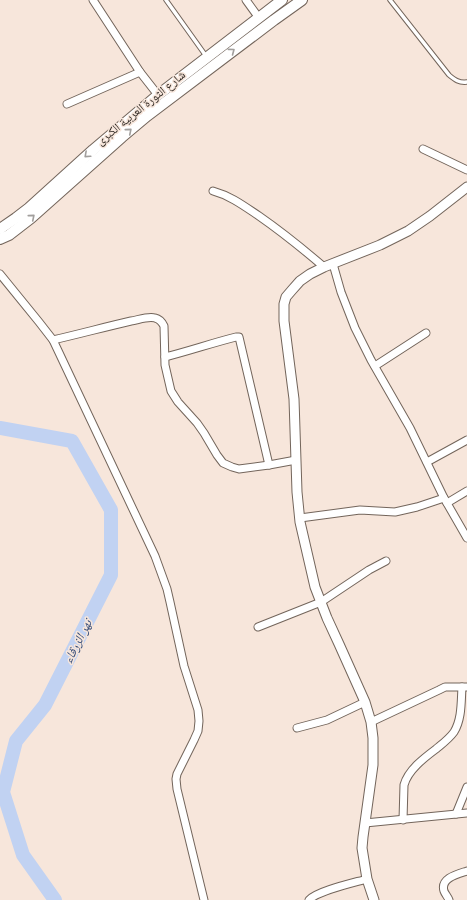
<svg xmlns="http://www.w3.org/2000/svg" width="467" height="900" viewBox="0 0 467 900" font-family="'Exo 2','Noto Naskh Arabic',sans-serif">
	<style>
		.lines { fill: none; stroke-linecap: round; stroke-linejoin: round }
		.river { stroke: #c1d2f2; stroke-width: 14 }
		.service-casing { stroke: #73655b; stroke-width: 5.5 }
		.minor-casing { stroke: #73655b; stroke-width: 9 }
		.tertiary-casing { stroke: #73655b; stroke-width: 11 }
		.secondary-casing { stroke: #73655b; stroke-width: 12 }
		.service { stroke: #fff; stroke-width: 3.5 }
		.minor { stroke: #fff; stroke-width: 7 }
		.tertiary { stroke: #fff; stroke-width: 9 }
		.secondary { stroke: #fff; stroke-width: 10 }
		.oneway { stroke: #a29f9d }
		.labels { text-anchor: middle; dominant-baseline: central; stroke-width: 3; stroke-linejoin: round; paint-order: stroke }
		.street-label { font-size: 12px; fill: #302a25; stroke: #f7e6db }
		.water-label { font-size: 13px; font-style: italic; fill: #394f7b; stroke: #f7e6db }
	</style>
	<rect width="100%" height="100%" fill="#f7e6db"/>
	<g class="lines">
		<polyline class="river" points="0,428 72,441 111,510 111,575 45,705 16,741 3,792 23,855 55,900"/>
		<defs>
			<g id="service">
				<polyline points="166,0 206,56"/>
				<path d="M390,0l59,75c6,5 10,8 18,7"/>
			</g>
			<g id="minor">
				<polyline points="93,0 140,72 158,95"/>
				<polyline points="246,0 259,18"/>
				<polyline points="67,104 140,72"/>
				<polyline points="423,149 467,170"/>
				<path d="M213,191c18,5 31,15 46,25 23,16 44,33 65,51"/>
				<polyline points="333,264 341,292 355,328 371,360 410,428 444,498 467,538"/>
				<path d="M0,274l39,48 14,18c26,-6 52,-13 78,-19 7,-1 17,-5 24,-3 5,1 7,4 9,8l1,39 6,26 7,11 19,21 7,10 13,22 6,8 9,4 7,2 30,-4 27,-5"/>
				<polyline points="53,340 155,556 167,589 170,602 184,666 198,710 199,721 198,731 194,740 177,774 176,779 177,789 204,900"/>
				<path d="M165,357c24,-6 47,-14 71,-20h3l30,128"/>
				<polyline points="375,366 426,333"/>
				<polyline points="427,462 467,440"/>
				<polyline points="447,503 467,491"/>
				<polyline points="300,518 360,510 395,512 417,507 444,498"/>
				<polyline points="258,627 321,602 369,570 386,561"/>
				<polyline points="371,722 439,690 445,687 467,687"/>
				<polyline points="297,728 327,720 365,702"/>
				<polyline points="456,814 467,787"/>
				<path d="M403,820l1,-35c4,-15 20,-27 32,-36 6,-5 13,-10 18,-17 8,-13 7,-30 8,-45"/>
				<polyline points="365,823 467,813"/>
				<path d="M309,900c8,-9 44,-17 58,-21"/>
				<path d="M449,900c-1,-3 -4,-6 -5,-9 -4,-13 14,-17 23,-20"/>
			</g>
			<polyline id="tertiary" points="374,900 367,879 362,848 363,837 373,765 373,738 371,722 365,702 339,644 327,618 315,587 300,522 297,492 294,399 284,321 284,304 286,297 292,290 300,281 310,274 324,267 380,245 408,231 430,216 467,187"/>
			<g id="secondary">
				<polyline points="0,229 16,218 29,208 93,150 158,95 282,0"/>
				<polyline points="0,239 9,235 31,218 122,137 147,116 274,20 302,0"/>
			</g>
		</defs>
		<use href="#service" class="service-casing"/>
		<use href="#minor" class="minor-casing"/>
		<use href="#tertiary" class="tertiary-casing"/>
		<use href="#secondary" class="secondary-casing"/>
		<use href="#service" class="service"/>
		<use href="#minor" class="minor"/>
		<use href="#tertiary" class="tertiary"/>
		<use href="#secondary" class="secondary"/>
	</g>
	<defs><path id="oneway-chevron" d="M-2-3.5L2.5 0L-2 3.5" fill="none" stroke-width="1.6" stroke-linecap="round" stroke-linejoin="round"/></defs>
	<g class="oneway">
		<use href="#oneway-chevron" transform="translate(232 51) rotate(-37)"/>
		<use href="#oneway-chevron" transform="translate(129 131) rotate(-40)"/>
		<use href="#oneway-chevron" transform="translate(87 155) rotate(138)"/>
		<use href="#oneway-chevron" transform="translate(32 217) rotate(-40)"/>
	</g>
	<g class="labels">
		<g class="street-label">
			<text transform="translate(140 107) rotate(-39)">شارع الثورة العربية الكبرى</text>
		</g>
		<g class="water-label">
			<text transform="translate(77 641) rotate(-63)">نهر الزرقاء</text>
		</g>
	</g>
</svg>
